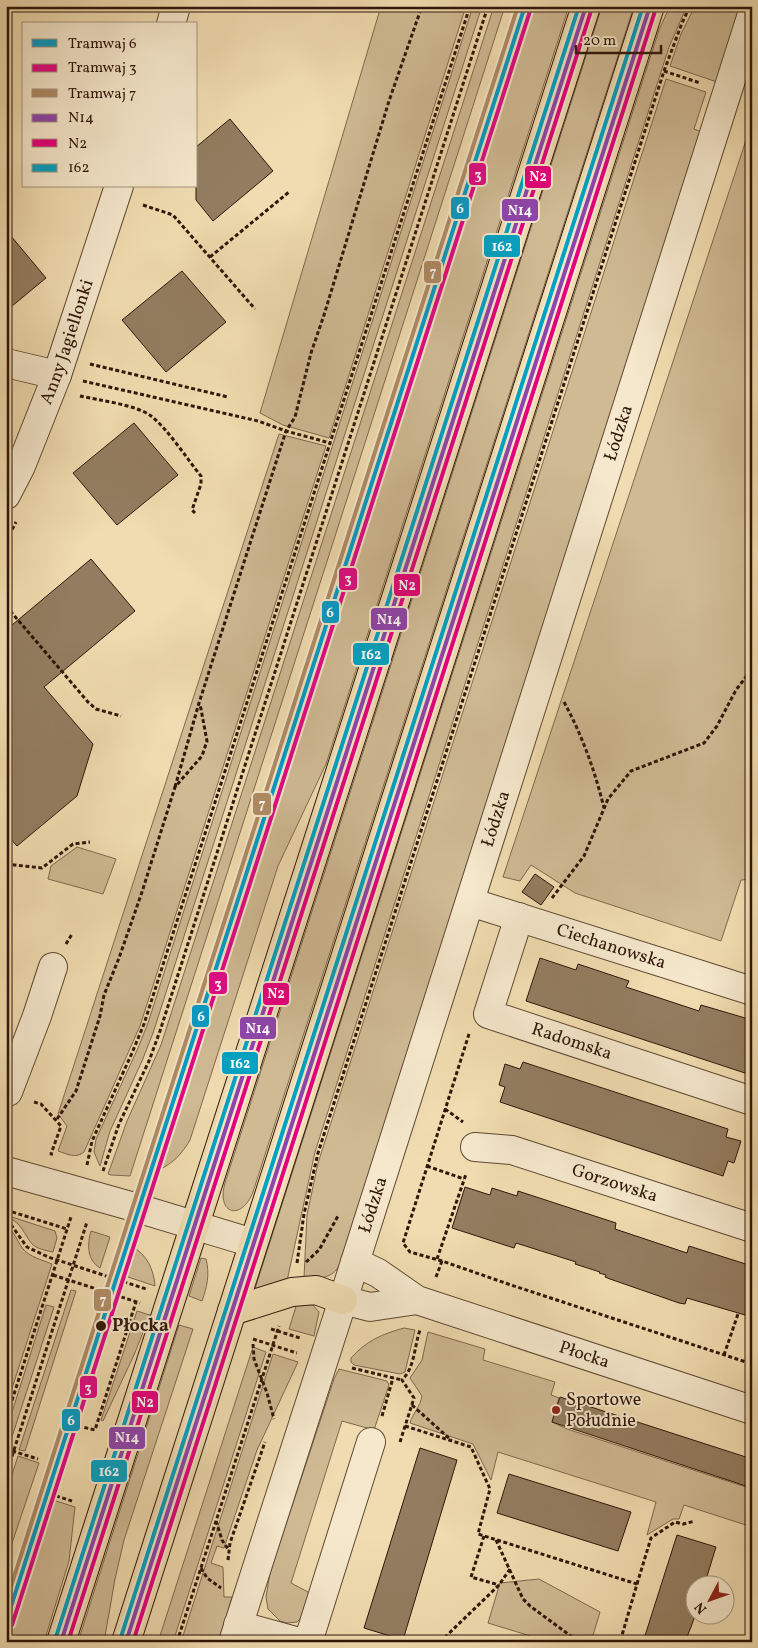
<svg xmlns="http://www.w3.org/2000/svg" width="758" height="1648" viewBox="0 0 758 1648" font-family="Vollkorn,serif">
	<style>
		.green { fill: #cfba94; stroke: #7f684e }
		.building { fill: #937d60; stroke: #2f1609 }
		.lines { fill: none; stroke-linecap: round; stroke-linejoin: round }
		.minor-casing { stroke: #5f4833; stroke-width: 30 }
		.major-casing { stroke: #2f1609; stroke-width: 30 }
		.path { stroke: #2f1609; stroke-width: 3; stroke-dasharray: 4 2.5; stroke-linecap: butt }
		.minor { stroke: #f5e8cc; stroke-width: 28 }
		.major { stroke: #f0dcb0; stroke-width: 28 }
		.bus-1-casing { stroke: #f5e8cc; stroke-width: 8 }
		.bus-2-casing { stroke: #f5e8cc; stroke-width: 8 }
		.bus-3-casing { stroke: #f5e8cc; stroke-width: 8 }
		.bus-1 { stroke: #8e44ad; stroke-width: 4 }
		.bus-2 { stroke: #e5007d; stroke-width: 4 }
		.bus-3 { stroke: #02a2c4; stroke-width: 4 }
		.tram-1-casing { stroke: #f5e8cc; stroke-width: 8 }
		.tram-2-casing { stroke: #f5e8cc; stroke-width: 8 }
		.tram-3-casing { stroke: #f5e8cc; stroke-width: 8 }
		.tram-1 { stroke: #029cca; stroke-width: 4 }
		.tram-2 { stroke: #e10886; stroke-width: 4 }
		.tram-3 { stroke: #b08c65; stroke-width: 4 }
		.stop-dot { fill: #2f1609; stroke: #f5e8cc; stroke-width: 2 }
		.poi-dot { fill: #8f2418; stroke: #f5e8cc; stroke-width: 2 }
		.labels { text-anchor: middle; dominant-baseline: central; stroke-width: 4; stroke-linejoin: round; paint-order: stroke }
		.street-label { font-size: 18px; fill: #2f1609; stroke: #f5e8cc }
		.stop-label { font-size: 18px; font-weight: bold; fill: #2f1609; stroke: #f5e8cc; text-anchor: start }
		.poi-label { font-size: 18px; fill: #2f1609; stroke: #f5e8cc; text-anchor: start }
		.line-badge { stroke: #f5e8cc; stroke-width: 2 }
		.badge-label { font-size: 14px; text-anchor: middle; font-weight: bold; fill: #fff }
	</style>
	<rect width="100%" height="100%" fill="#f0dcb0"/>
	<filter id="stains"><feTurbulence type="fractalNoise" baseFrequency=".004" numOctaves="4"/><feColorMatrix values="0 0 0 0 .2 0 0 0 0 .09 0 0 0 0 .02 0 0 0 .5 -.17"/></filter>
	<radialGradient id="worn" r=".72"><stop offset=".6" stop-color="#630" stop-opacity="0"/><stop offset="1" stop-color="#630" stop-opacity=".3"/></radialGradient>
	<g class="green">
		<polygon points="381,6 466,6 329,438 283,425 260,413"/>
		<polygon points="473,6 482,6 153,1033 142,1061 110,1131 100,1166 94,1152 96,1139 138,1048 148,1023"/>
		<polygon points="494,6 505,6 130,1176 111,1175 108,1174 127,1121 161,1045"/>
		<path d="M532,6h37l-243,758 -48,102 -88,274c-8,14 -17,23 -31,30z"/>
		<path d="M602,6h32l-381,1186c-11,29 -37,23 -28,-9z"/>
		<polygon points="670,6 687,6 669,47 315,1152 287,1281 251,1301 659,30"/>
		<polygon points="695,6 742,6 717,82 670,66 681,34"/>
		<path d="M666,79l40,13 -12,37 8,3 -362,1132c-7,15 -21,15 -36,14l3,-63 11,-52z"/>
		<polygon points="752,122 752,879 741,880 721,941 575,893 531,865 520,881 503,877"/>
		<path d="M279,434l47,12 -186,580 -56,126c-8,7 -17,2 -26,-1l9,-25 -9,-12z"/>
		<polygon points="77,847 116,859 103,894 48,879 51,866"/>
		<path d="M6,1215l49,16 2,7 -4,14c-26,-5 -20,-9 -34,-27 -4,-4 -9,-7 -13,-10z"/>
		<path d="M6,1226c9,6 11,15 17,23 7,8 19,11 29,15l-46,143v-132l5,-16 -5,-9z"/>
		<path d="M91,1231l19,6 -10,31c-13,-8 -13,-23 -9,-37z"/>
		<path d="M133,1247c14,8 21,23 22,39l-30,-10z"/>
		<path d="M201,1258l5,1c4,15 1,28 -4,42l-13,-5z"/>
		<polygon points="71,1290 76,1291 25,1451 19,1450"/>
		<polygon points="303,1302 312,1304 319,1312 314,1336 289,1329 297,1303"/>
		<polygon points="46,1305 54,1307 9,1446 6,1445 6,1431"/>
		<polygon points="137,1311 150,1315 134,1355 103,1421 101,1420"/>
		<polygon points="179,1325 193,1329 124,1540 115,1579 104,1642 78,1642"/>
		<path d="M404,1328l11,2 -10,42 -5,2 -46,-9 -3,-3v-4c15,-17 31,-24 53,-30z"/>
		<path d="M428,1332l57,17 -2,11 72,22 -4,13 8,3 -7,24 15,7 185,60v38l-68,-22 -5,14h-6l-26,16 9,-33 -158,-50 -7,28 -18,-36 -63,-21c3,-10 10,-16 12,-27l-12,-18 12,-18z"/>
		<polygon points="253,1347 266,1352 173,1642 158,1642"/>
		<polygon points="273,1354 298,1362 257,1450 224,1548 217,1546 211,1563 223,1567 224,1597 232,1597 219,1642 181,1642"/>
		<polygon points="339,1369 387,1381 389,1385 374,1430 342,1421 291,1583 308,1592 310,1601 305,1614 297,1622 287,1623 280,1621 268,1609 266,1597 270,1573 334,1379"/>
		<polygon points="18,1456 39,1463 6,1561 6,1493"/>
		<polygon points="53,1500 75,1507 69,1561 44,1642 8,1642"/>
		<polygon points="539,1579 600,1612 591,1642 550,1642 488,1623 500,1583"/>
	</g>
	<g class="building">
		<polygon points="230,119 273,171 213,221 196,200 196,147"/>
		<polygon points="6,230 46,278 6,311"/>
		<polygon points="182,271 226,322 166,372 122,320"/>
		<polygon points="134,423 178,475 117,525 73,473"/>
		<polygon points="91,559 135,611 44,687 93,744 77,796 17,846 6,834 6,630"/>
		<polygon points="535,874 554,887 541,905 522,892"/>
		<polygon points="540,958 576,970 578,964 629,981 626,987 699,1011 701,1005 752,1020 752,1061 748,1074 526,1001"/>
		<polygon points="523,1062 728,1129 726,1137 741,1141 734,1163 728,1161 723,1176 500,1102 505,1087 499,1085 505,1064 520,1069"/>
		<polygon points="465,1187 490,1195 492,1188 517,1196 518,1191 616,1223 615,1229 687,1253 689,1246 752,1266 752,1317 687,1298 685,1304 679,1303 610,1279 605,1277 606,1275 599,1273 600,1272 575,1264 576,1262 516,1243 514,1248 452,1228"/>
		<polygon points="560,1397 752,1459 752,1488 552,1422"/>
		<polygon points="420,1448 457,1460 403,1640 364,1628"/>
		<polygon points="509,1474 631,1512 618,1551 497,1513"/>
		<polygon points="677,1535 716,1547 704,1586 696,1586 696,1613 691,1627 685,1642 643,1642"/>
	</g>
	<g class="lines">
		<defs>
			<g id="minor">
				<polyline points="171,24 176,6"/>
				<polyline points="6,363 57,375"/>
				<path id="s1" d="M6,495l15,-29 36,-91 62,-189"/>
				<path id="s2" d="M470,902l282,89"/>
				<path id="s3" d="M519,917l-31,97 264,87"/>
				<polyline points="6,1092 8,1092 37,1016 53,967"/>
				<path id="s4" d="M475,1147l37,3 240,78"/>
				<polyline points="6,1171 127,1205 253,1243"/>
				<path id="s5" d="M355,1262l23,11 39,27 335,110"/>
				<polyline points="343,1300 370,1307 417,1300"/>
				<polyline points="238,1625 299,1642"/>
				<path id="s6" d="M233,1642l110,-342 409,-1286"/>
				<polyline points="308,1642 371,1442"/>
			</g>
			<g id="major">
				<polyline points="232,1311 292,1292 316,1290 343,1300"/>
				<polyline points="61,1642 586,6"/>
				<polyline points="126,1642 650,6"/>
			</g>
		</defs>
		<use href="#minor" class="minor-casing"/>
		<use href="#major" class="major-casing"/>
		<g class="path">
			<polyline points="664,71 700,83"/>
			<polyline points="143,205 173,215 255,309"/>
			<polyline points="210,257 289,192"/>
			<polyline points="90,364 228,397"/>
			<polyline points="83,381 258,421 286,431 330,443"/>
			<path d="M80,396c18,4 57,9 71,20 17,13 36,43 50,60v8l-9,26 3,3"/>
			<polyline points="6,541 16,522"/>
			<polyline points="6,606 88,702 96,709 121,716"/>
			<path d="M564,702c18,33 31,69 40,106"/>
			<polyline points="175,787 199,703 286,431 295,417 311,353 324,315 389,101 422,6"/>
			<polyline points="6,864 42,868 73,844 90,842"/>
			<polyline points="552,898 584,856 608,799 631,771 704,743 717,726 736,690 752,669"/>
			<polyline points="66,944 72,934"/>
			<polyline points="469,1034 403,1243 410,1252 442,1261 511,1285 752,1364"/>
			<polyline points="34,1102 41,1104 61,1126 51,1154 53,1154"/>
			<polyline points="445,1109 463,1122"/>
			<polyline points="57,1119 76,1091 100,1016 104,995 119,958 142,892 175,787 202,756 207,741 200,704"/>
			<polyline points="87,1165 92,1141 132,1053 144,1024 470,6"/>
			<polyline points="427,1166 464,1179"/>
			<polyline points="103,1171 119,1124 149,1061 160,1031 488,6"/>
			<polyline points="6,1210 67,1229"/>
			<polyline points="6,1221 9,1222 27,1247 48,1257 146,1289"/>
			<polyline points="437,1259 466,1174"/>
			<polyline points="306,1262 319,1250 338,1216"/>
			<polyline points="297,1263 304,1214 318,1153 664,71 682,23 690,6"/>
			<polyline points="53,1275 140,1303"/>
			<polyline points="436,1277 442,1261"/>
			<polyline points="271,1329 300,1338"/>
			<polyline points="253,1339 297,1353"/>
			<polyline points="253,1344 254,1359 267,1393 274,1419"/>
			<polyline points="724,1355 738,1314"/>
			<polyline points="352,1368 402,1380"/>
			<polyline points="412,1405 451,1440"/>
			<polyline points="382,1416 393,1378"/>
			<polyline points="6,1419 71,1217"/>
			<polyline points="78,1426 95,1430 136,1302"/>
			<polyline points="405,1426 471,1447 490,1489 478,1534 637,1584 620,1642"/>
			<path d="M400,1442l14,-44 -12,-18c13,-13 12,-33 18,-50"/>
			<polyline points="6,1449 38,1459"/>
			<polyline points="6,1475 87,1222"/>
			<polyline points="56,1496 72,1501"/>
			<polyline points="216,1521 222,1540 228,1549"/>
			<polyline points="484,1536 471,1577 499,1585"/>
			<polyline points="496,1540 523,1599 530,1606 579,1642"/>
			<polyline points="228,1560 230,1543 265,1442"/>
			<polyline points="201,1568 207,1578 221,1588"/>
			<polyline points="637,1584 651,1538 675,1522 683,1524 695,1521"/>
			<polyline points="177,1642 279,1326"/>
			<polyline points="440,1642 499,1585 510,1569"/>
			<polyline points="739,1642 752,1633"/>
			<polyline points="749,1642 752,1634"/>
		</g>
		<use href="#minor" class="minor"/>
		<use href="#major" class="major"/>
		<defs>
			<g id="bus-1">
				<polyline points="61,1642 586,6"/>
				<polyline points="126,1642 650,6"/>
			</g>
			<g id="bus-2">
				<polyline points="68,1642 592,8"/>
				<polyline points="133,1642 656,8"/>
			</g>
			<g id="bus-3">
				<polyline points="55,1640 579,6"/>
				<polyline points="120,1640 643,6"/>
			</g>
		</defs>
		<use href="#bus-1" class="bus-1-casing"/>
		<use href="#bus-2" class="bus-2-casing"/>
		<use href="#bus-3" class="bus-3-casing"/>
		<use href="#bus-1" class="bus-1"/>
		<use href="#bus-2" class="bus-2"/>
		<use href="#bus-3" class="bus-3"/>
		<defs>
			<polyline id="tram-1" points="6,1622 525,6"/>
			<polyline id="tram-2" points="12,1625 531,8"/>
			<polyline id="tram-3" points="6,1602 518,6"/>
		</defs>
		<use href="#tram-1" class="tram-1-casing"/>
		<use href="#tram-2" class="tram-2-casing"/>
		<use href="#tram-3" class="tram-3-casing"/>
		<use href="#tram-1" class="tram-1"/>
		<use href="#tram-2" class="tram-2"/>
		<use href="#tram-3" class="tram-3"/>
	</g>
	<circle class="stop-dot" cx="101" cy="1326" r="6"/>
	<circle class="poi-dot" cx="556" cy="1410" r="5"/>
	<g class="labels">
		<g class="street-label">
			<text stroke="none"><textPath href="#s1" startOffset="165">Anny Jagiellonki</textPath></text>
			<text stroke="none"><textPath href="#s6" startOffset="1269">Łódzka</textPath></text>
			<text stroke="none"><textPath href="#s6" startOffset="864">Łódzka</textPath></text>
			<text stroke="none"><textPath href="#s2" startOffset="148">Ciechanowska</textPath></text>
			<text stroke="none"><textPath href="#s3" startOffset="190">Radomska</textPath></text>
			<text stroke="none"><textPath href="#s4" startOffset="145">Gorzowska</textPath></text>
			<text stroke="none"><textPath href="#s6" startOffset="459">Łódzka</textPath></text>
			<text stroke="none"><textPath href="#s5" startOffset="249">Płocka</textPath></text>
		</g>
		<g class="stop-label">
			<text x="112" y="1326">Płocka</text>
		</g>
		<g class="poi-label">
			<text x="566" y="1400">Sportowe<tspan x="566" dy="21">Południe</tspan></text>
		</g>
	</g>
	<g class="line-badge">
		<rect x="468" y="162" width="19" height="24" rx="5" fill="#e10886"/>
		<rect x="524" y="165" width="28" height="24" rx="5" fill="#e5007d"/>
		<rect x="450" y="196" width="20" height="24" rx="5" fill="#029cca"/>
		<rect x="501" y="198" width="38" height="24" rx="5" fill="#8e44ad"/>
		<rect x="483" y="234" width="38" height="24" rx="5" fill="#02a2c4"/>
		<rect x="423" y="260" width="19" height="24" rx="5" fill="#b08c65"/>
		<rect x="338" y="567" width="20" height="24" rx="5" fill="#e10886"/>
		<rect x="393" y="573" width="28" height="24" rx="5" fill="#e5007d"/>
		<rect x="321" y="600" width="19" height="24" rx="5" fill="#029cca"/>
		<rect x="370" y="607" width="38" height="24" rx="5" fill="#8e44ad"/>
		<rect x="352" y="642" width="38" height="24" rx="5" fill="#02a2c4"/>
		<rect x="252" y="792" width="20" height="24" rx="5" fill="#b08c65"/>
		<rect x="208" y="971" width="20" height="24" rx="5" fill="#e10886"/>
		<rect x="262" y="982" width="28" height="24" rx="5" fill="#e5007d"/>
		<rect x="191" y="1004" width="19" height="24" rx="5" fill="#029cca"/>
		<rect x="239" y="1016" width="38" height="24" rx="5" fill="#8e44ad"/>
		<rect x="221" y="1051" width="38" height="24" rx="5" fill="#02a2c4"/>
		<rect x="93" y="1288" width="19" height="24" rx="5" fill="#b08c65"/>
		<rect x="79" y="1375" width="19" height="24" rx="5" fill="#e10886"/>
		<rect x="131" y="1390" width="28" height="24" rx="5" fill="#e5007d"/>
		<rect x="61" y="1408" width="20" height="24" rx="5" fill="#029cca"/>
		<rect x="108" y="1426" width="38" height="24" rx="5" fill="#8e44ad"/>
		<rect x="90" y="1459" width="38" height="24" rx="5" fill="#02a2c4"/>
	</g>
	<g class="badge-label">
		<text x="478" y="179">3</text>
		<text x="538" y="181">N2</text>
		<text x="460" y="213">6</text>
		<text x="520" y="215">N14</text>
		<text x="502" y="251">162</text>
		<text x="433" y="277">7</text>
		<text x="348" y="583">3</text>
		<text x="407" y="590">N2</text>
		<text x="330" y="617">6</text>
		<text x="389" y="624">N14</text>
		<text x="371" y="659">162</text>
		<text x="262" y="809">7</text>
		<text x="218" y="988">3</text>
		<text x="276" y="998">N2</text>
		<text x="201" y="1021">6</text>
		<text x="258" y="1033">N14</text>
		<text x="240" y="1068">162</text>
		<text x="103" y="1305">7</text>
		<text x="88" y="1392">3</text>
		<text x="145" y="1407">N2</text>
		<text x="71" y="1425">6</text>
		<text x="127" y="1442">N14</text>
		<text x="109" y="1476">162</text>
	</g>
	<rect width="758" height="1648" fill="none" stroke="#f0dcb0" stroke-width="25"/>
	<rect x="8" y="8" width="743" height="1633" fill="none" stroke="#2f1609" stroke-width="2.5"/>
	<rect x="12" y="12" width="733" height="1623" fill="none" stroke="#2f1609"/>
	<rect x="22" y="22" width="175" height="165" fill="#f5e8cc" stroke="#a6947e"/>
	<rect x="32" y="39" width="25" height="8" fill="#029cca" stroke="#a6947e"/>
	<text x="68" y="48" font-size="15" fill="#2f1609">Tramwaj 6</text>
	<rect x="32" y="64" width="25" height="8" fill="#e10886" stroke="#a6947e"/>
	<text x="68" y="72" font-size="15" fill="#2f1609">Tramwaj 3</text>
	<rect x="32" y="89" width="25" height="8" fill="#b08c65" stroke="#a6947e"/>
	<text x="68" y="98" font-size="15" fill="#2f1609">Tramwaj 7</text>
	<rect x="32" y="114" width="25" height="8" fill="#8e44ad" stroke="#a6947e"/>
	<text x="68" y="122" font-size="15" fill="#2f1609">N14</text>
	<rect x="32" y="139" width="25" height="8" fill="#e5007d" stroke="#a6947e"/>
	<text x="68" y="148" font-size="15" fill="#2f1609">N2</text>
	<rect x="32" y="164" width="25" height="8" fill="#02a2c4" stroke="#a6947e"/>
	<text x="68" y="172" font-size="15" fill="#2f1609">162</text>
	<g transform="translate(710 1600) rotate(229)"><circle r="24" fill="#f5e8cc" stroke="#a6947e"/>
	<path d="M0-4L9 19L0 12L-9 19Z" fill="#8f2418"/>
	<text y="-8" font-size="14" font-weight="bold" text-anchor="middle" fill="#2f1609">N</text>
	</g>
	<path d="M576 45v8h85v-8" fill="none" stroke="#2f1609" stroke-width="2.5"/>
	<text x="583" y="45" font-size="15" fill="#2f1609" stroke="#f5e8cc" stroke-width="4" paint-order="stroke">20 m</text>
	<rect width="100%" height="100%" filter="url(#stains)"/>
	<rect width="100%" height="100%" fill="url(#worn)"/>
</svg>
